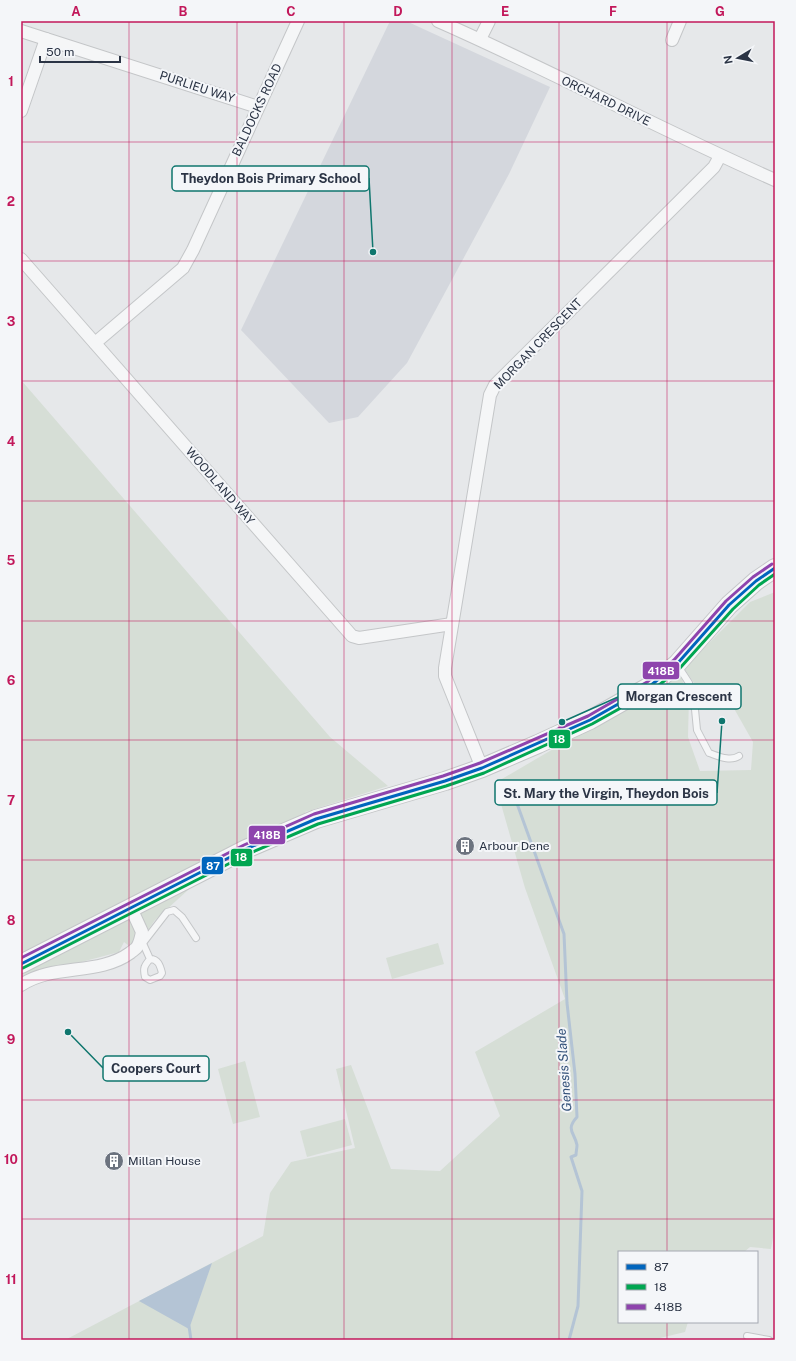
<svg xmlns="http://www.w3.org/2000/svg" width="796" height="1361" viewBox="0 0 796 1361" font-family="'Public Sans',sans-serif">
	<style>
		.built { fill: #d4d7dd }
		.green { fill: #d6ded6 }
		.water { fill: #b4c4d5 }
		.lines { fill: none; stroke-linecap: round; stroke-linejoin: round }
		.stream { stroke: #b4c4d5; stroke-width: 3 }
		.lane-casing { stroke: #c4c6c8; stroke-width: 8 }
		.street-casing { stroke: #c4c6c8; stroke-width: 14 }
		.secondary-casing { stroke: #c4c6c8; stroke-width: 20 }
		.lane { stroke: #f5f6f7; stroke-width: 6 }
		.street { stroke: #f5f6f7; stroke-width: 12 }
		.secondary { stroke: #f8f8f8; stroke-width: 18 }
		.bus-1-casing { stroke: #f4f6f9; stroke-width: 6 }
		.bus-2-casing { stroke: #f4f6f9; stroke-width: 6 }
		.bus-3-casing { stroke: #f4f6f9; stroke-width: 6 }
		.bus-1 { stroke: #0065bd; stroke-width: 3 }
		.bus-2 { stroke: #00a651; stroke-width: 3 }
		.bus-3 { stroke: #8e44ad; stroke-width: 3 }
		.grid { fill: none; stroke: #c2185b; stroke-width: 1; stroke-opacity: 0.55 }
		.labels { text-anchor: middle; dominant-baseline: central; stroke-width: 4; stroke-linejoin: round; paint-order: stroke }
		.street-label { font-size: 12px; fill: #2b3445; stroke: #f4f6f9 }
		.poi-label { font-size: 12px; fill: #2b3445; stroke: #f4f6f9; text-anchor: start }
		.water-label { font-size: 13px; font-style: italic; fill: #34527a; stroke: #f4f6f9 }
		.leader { fill: none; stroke: #0f766e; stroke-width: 1.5 }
		.callout-dot { fill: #0f766e; stroke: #f4f6f9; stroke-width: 1.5 }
		.callout { fill: #f4f6f9; stroke: #0f766e; stroke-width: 1.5 }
		.callout-label { font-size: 13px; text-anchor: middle; font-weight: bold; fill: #2b3445 }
		.line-badge { stroke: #f4f6f9; stroke-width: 1.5 }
		.badge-label { font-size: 11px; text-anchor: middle; font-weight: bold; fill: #fff }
		.neatline { fill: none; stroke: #c2185b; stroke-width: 1.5 }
		.grid-label { font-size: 13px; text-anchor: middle; font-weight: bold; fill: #c2185b }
	</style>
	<rect width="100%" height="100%" fill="#e6e8ea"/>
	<polygon class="built" points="390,21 406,21 550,87 509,174 407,363 358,417 329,423 241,330"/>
	<g class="green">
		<polygon points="21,380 330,737 388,786 305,812 308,817 198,881 155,920 134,950 124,942 119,952 25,977 21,980"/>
		<polygon points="775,592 775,1226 771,1249 750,1247 744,1252 619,1252 619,1322 688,1322 685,1332 660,1338 660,1340 65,1340 263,1236 270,1193 291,1162 355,1148 336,1069 351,1065 391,1169 440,1171 500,1116 475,1052 565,999 525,888 495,783 680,675 689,696 688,737 700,771 751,770 753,742 732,705 698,689 684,668 750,602"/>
		<polygon points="438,943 444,964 392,979 386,958"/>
		<polygon points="245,1061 260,1117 233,1124 218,1069"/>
		<polygon points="345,1119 352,1145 307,1157 300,1131"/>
	</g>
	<polygon class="water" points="212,1263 189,1329 139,1301"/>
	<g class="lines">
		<g class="stream">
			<path d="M515,798l49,136 3,69 8,71 2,43c-12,13 -2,16 0,28 0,3 -1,7 -1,10l-5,2 11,34 -4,115 -9,34"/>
			<polyline points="189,1326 191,1340"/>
		</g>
		<defs>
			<g id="lane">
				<path d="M678,666l11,17 5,16 3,31 12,23c9,3 21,9 30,3"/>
				<path d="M141,939l9,20c8,0 10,6 12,14l-2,3 -10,4 -5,-3c-2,-9 -1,-11 5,-18"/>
				<polyline points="143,943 167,912 174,910 182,917 196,938"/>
				<polyline points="747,1336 769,1340"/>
			</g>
			<g id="street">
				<path d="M438,21c114,50 223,109 337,159"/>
				<polyline points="21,31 258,107"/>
				<polyline points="480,39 489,21"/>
				<polyline points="672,40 680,21"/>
				<polyline points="21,111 46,39"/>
				<polyline points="21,259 352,636 359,638 452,624"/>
				<polyline points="95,343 183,268 193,250 298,21"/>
				<polyline points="482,768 445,676 445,668 490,395 495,385 714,167 720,156"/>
				<path d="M21,985c33,-22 77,-9 109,-32 2,-2 6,-4 7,-6 3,-4 4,-10 5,-15l-11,-24"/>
			</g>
			<polyline id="secondary" points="21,964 246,849 316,819 445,781 482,768 538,744 590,720 650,686 677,664 729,605 756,581 775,568"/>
		</defs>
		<use href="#lane" class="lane-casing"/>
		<use href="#street" class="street-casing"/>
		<use href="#secondary" class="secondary-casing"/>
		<use href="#lane" class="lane"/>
		<use href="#street" class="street"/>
		<use href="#secondary" class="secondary"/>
		<defs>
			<polyline id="bus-1" points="21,964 246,849 316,819 445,781 482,768 590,720 650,686 677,664 729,605 756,581 775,568"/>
			<polyline id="bus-2" points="23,968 248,854 318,824 446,786 484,773 592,724 653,690 680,668 733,609 759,585 775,574"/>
			<polyline id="bus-3" points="21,958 244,845 314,814 443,776 480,763 588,716 647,682 674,660 726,601 753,577 772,564"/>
		</defs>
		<use href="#bus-1" class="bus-1-casing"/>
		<use href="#bus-2" class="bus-2-casing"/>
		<use href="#bus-3" class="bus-3-casing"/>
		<use href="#bus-1" class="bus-1"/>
		<use href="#bus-2" class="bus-2"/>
		<use href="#bus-3" class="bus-3"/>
	</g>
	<path class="grid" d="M129,21v1319M237,21v1319M344,21v1319M452,21v1319M559,21v1319M667,21v1231M21,142h754M21,261h754M21,381h754M21,501h754M21,621h754M21,740h754M21,860h754M21,980h754M21,1100h754M21,1219h754M667,1322v18"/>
	<defs>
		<symbol id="building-disc" viewBox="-11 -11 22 22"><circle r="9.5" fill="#6c737f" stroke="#f4f6f9"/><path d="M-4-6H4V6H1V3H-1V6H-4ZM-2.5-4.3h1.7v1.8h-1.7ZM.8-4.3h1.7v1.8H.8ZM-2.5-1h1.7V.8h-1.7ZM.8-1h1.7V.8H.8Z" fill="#fff"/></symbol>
	</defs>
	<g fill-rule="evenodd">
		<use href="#building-disc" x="454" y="835" width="22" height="22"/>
		<use href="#building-disc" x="103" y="1150" width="22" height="22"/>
	</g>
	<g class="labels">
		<g class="street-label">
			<text transform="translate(197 87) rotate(18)">PURLIEU WAY</text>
			<text transform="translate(606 101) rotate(26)">ORCHARD DRIVE</text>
			<text transform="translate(257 110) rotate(-65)">BALDOCKS ROAD</text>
			<text transform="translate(538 344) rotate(-46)">MORGAN CRESCENT</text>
			<text transform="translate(220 486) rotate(49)">WOODLAND WAY</text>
		</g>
		<g class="poi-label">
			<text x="479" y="846">Arbour Dene</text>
			<text x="128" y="1161">Millan House</text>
		</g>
		<g class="water-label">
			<text transform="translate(564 1070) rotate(-94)">Genesis Slade</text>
		</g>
	</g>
	<path class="leader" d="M373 252L369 178M562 722L618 697M722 721L717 793M68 1032L103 1068"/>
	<g class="callout-dot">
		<circle cx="373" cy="252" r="4"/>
		<circle cx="562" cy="722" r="4"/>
		<circle cx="722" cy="721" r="4"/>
		<circle cx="68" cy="1032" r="4"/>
	</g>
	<g class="callout">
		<rect x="172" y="166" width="197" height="25" rx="4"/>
		<rect x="618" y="684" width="123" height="25" rx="4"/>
		<rect x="495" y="780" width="222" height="25" rx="4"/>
		<rect x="103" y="1056" width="106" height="25" rx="4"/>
	</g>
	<g class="callout-label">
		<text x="271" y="183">Theydon Bois Primary School</text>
		<text x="679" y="701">Morgan Crescent</text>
		<text x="606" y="798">St. Mary the Virgin, Theydon Bois</text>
		<text x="156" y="1073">Coopers Court</text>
	</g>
	<g class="line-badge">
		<rect x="642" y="661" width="38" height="19" rx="4" fill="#8e44ad"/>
		<rect x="548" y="729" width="23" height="20" rx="4" fill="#00a651"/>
		<rect x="248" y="825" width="38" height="20" rx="4" fill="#8e44ad"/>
		<rect x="230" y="848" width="23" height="19" rx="4" fill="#00a651"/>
		<rect x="201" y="856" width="23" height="19" rx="4" fill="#0065bd"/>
	</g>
	<g class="badge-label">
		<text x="661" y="675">418B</text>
		<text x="559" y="743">18</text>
		<text x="267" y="839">418B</text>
		<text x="241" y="861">18</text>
		<text x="213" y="870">87</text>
	</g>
	<rect width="796" height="1361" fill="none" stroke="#f4f6f9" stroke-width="44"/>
	<rect x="618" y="1251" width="140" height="72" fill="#f4f6f9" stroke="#a4a8b1"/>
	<rect x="626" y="1264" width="20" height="6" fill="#0065bd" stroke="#a4a8b1"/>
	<text x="654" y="1271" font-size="12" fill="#2b3445">87</text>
	<rect x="626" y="1284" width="20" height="6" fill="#00a651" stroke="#a4a8b1"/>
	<text x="654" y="1291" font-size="12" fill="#2b3445">18</text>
	<rect x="626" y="1304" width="20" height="6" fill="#8e44ad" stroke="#a4a8b1"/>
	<text x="654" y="1311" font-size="12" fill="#2b3445">418B</text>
	<g transform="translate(738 58) rotate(260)" stroke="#f4f6f9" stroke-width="3" paint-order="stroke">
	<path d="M0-3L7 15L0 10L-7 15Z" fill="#2b3445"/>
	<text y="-6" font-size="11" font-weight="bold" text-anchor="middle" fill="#2b3445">N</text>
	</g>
	<path d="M40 56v6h80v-6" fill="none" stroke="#2b3445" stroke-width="2"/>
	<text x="46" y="56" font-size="12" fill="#2b3445" stroke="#f4f6f9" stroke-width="3" paint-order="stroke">50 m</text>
	<rect x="22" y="22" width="752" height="1317" class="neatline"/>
	<g class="grid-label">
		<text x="76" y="16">A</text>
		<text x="183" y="16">B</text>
		<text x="291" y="16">C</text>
		<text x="398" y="16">D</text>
		<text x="505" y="16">E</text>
		<text x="613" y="16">F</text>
		<text x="720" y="16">G</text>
		<text x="11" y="86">1</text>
		<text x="11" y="206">2</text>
		<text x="11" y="326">3</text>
		<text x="11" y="446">4</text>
		<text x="11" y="565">5</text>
		<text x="11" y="685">6</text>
		<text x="11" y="805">7</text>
		<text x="11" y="925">8</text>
		<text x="11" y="1044">9</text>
		<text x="11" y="1164">10</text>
		<text x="11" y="1284">11</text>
	</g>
</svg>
